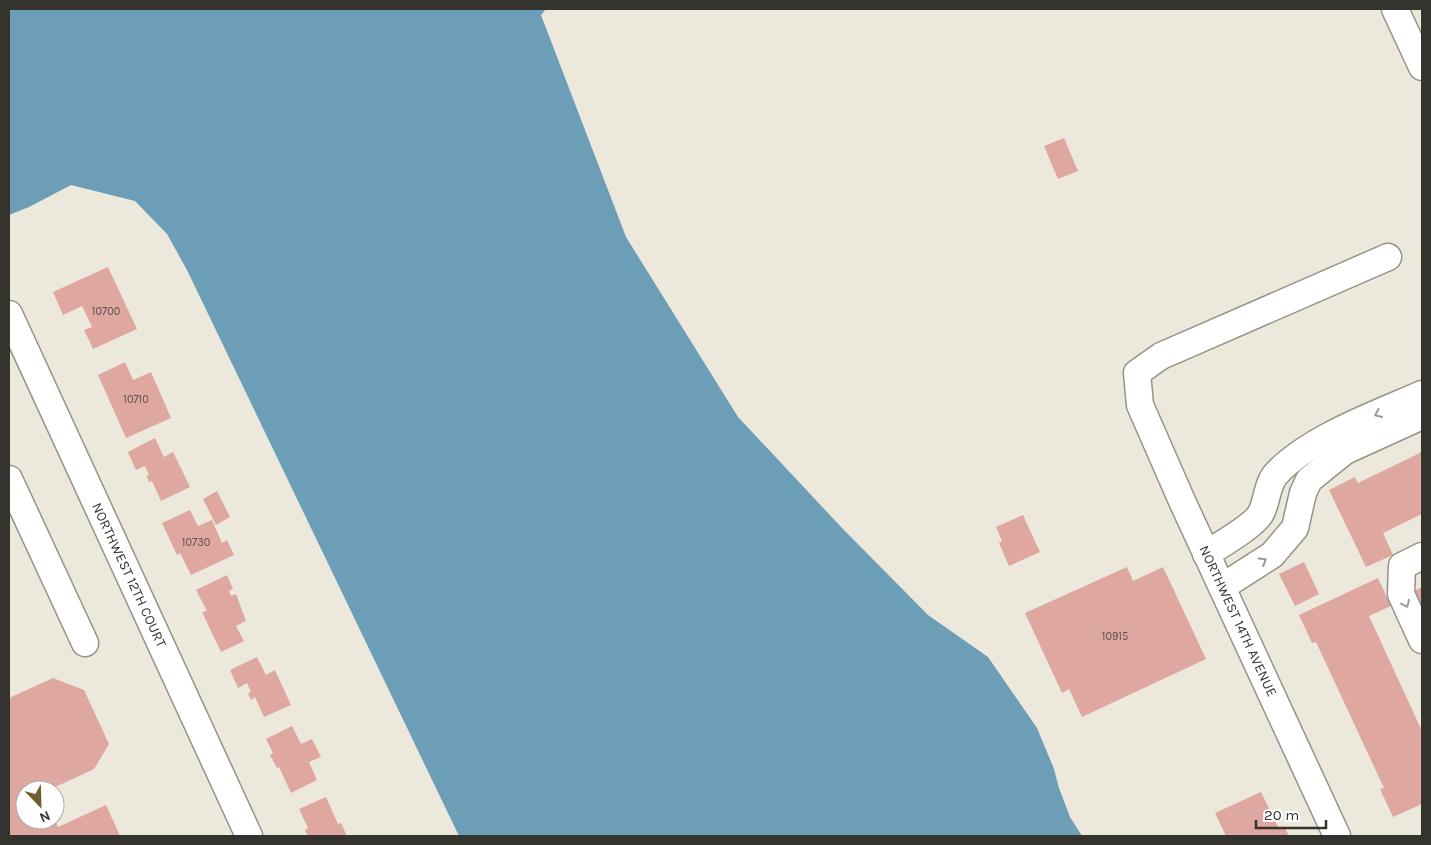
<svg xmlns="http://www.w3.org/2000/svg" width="1431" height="845" viewBox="0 0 1431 845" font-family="Karla,sans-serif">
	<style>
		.water { fill: #6c9eb8 }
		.building { fill: #dea7a0 }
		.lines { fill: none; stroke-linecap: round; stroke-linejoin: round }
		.minor-casing { stroke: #959287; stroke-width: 29 }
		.minor { stroke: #fff; stroke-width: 26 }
		.oneway { stroke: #9a9996 }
		.labels { text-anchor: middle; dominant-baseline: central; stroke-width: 4; stroke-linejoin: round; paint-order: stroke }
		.number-label { font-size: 11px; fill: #5e504a }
		.street-label { font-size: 14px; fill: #34332e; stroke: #fff }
	</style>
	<rect width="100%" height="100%" fill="#ece9dc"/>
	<polygon class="water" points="9,9 546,9 541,15 626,237 738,417 842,528 928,615 988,657 1037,728 1054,769 1059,788 1070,817 1082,836 459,836 187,270 167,234 135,201 71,185 29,207 9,215"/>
	<g class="building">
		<polygon points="1064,138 1078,171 1058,179 1044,146"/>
		<polygon points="108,267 137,329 93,349 84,330 92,327 82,306 63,315 53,292"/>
		<polygon points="125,362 133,380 151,372 171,418 126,438 98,375"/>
		<polygon points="155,438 164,457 173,452 190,487 161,501 152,481 149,482 148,479 146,476 149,475 145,466 136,470 128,452"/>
		<polygon points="1422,452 1422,514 1383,533 1393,555 1366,567 1329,490 1355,477 1358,483"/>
		<polygon points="217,491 230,517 216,525 203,499"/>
		<polygon points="190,510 198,526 212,520 222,543 227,540 234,555 191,575 180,553 177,555 162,523"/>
		<polygon points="1023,515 1040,552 1009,566 999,543 1002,541 996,527"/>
		<polygon points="1304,562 1319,594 1295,606 1279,574"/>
		<polygon points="1127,567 1133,581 1163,567 1206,659 1082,717 1069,689 1062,693 1025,613"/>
		<polygon points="227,575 233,589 229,591 231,596 236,594 246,621 236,626 244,641 221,652 202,612 207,611 196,590"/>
		<polygon points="1378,578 1391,606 1369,616 1422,731 1422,804 1393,817 1380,789 1384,788 1316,642 1312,643 1299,615"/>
		<polygon points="1422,587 1422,610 1414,591"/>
		<polygon points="257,657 266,675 275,670 291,705 264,717 255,697 251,700 248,693 251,692 247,683 238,688 230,670"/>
		<polygon points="53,678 84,690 109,744 94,769 49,790 25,790 25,820 55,820 58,827 106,805 120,836 9,836 9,698"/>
		<polygon points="292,726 301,744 312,739 321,757 309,762 317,780 291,793 279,767 277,768 270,755 273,753 266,739"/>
		<polygon points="1261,792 1279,829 1284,826 1289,836 1226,836 1215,813"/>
		<polygon points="326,797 338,824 341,823 347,836 308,836 305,830 308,828 299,809"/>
	</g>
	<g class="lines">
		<defs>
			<g id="minor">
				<polyline points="1395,9 1422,67"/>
				<polyline points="9,314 249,836"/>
				<polyline points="9,479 85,643"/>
				<path d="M1206,554c13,-8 49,-29 55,-41 6,-11 6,-29 15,-39 33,-36 101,-60 146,-80"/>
				<polyline points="1422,556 1402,566 1401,594 1422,640"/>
				<polyline points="1222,587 1272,555 1295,528 1303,493 1309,480 1345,451 1422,416"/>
				<polyline points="1337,836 1182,501 1140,405 1137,373 1161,356 1388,257"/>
			</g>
		</defs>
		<use href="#minor" class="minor-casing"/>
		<use href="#minor" class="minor"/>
	</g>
	<defs><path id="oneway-chevron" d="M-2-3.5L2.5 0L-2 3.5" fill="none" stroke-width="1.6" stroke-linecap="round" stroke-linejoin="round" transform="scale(1.25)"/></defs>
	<g class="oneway">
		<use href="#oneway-chevron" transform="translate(1378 414) rotate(156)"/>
		<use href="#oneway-chevron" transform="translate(1263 561) rotate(-32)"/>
		<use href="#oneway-chevron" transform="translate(1406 604) rotate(65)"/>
	</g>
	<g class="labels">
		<g class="number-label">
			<text x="106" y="311">10700</text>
			<text x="136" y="399">10710</text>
			<text x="196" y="542">10730</text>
			<text x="1115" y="636">10915</text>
		</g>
		<g class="street-label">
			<text transform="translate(129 575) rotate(65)">NORTHWEST 12TH COURT</text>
			<text transform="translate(1238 621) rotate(65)">NORTHWEST 14TH AVENUE</text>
		</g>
	</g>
	<rect width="1431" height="845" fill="none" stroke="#34332e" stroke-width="20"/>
	<g transform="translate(40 805) rotate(157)"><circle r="24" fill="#ffffff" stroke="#aeadab"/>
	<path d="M0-4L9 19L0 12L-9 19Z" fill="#6f5f2d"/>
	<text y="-8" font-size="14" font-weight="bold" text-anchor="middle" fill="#34332e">N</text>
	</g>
	<path d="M1256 820v8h70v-8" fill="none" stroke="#34332e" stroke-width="2.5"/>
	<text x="1264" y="820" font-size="15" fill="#34332e" stroke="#ffffff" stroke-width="4" paint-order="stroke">20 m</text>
</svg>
